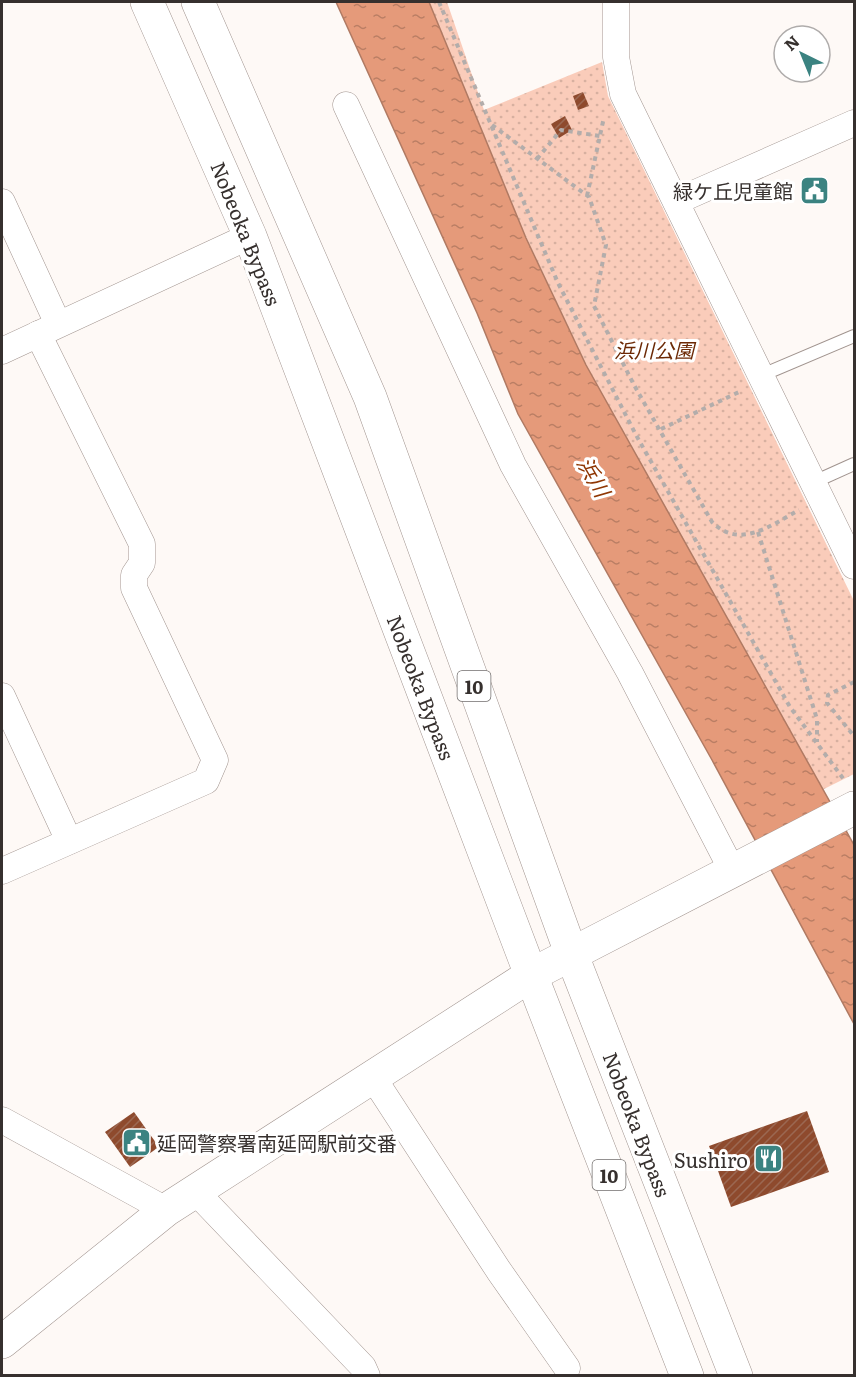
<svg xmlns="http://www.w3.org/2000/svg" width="856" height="1377" viewBox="0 0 856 1377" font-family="Literata,'Noto Sans JP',serif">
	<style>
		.grass { fill: url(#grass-dots) }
		.water { fill: url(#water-ripples); stroke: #b07a63; stroke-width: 1.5 }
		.building { fill: url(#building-hatch) }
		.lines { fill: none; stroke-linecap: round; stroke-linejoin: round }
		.lane-casing { stroke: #a1948f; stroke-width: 14 }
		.street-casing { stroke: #a1948f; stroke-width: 27 }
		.secondary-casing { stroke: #a1948f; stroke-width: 34 }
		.highway-casing { stroke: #a1948f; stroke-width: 34 }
		.path { stroke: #b3adab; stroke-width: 4; stroke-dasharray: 4.5 4.5; stroke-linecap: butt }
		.lane { stroke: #fff; stroke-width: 12 }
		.street { stroke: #fff; stroke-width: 26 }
		.secondary { stroke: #fff; stroke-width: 33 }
		.highway { stroke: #fff; stroke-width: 33 }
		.labels { text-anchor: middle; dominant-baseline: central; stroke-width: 6; stroke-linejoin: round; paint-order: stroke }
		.shield { fill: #fff; stroke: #726e6d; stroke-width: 1.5 }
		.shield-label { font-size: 18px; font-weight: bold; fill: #36302e }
		.poi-label { font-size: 20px; fill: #36302e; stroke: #fff; text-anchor: end }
		.street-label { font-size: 20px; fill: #36302e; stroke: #fff }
		.park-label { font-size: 20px; font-style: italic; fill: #6c2905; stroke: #fff }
		.water-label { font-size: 21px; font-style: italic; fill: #8f3704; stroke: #fff }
	</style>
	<defs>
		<pattern id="grass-dots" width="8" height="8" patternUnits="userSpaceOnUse" patternTransform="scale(1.5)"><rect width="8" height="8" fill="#faccba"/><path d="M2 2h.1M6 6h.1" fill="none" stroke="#d7b0a0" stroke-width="1.8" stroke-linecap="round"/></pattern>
		<pattern id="water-ripples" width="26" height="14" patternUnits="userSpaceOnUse" patternTransform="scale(1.5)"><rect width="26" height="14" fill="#e59a7a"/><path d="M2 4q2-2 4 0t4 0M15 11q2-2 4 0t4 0" fill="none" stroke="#ba7e64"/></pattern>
		<pattern id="building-hatch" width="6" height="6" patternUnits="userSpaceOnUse" patternTransform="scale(1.5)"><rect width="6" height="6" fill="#8e4a2d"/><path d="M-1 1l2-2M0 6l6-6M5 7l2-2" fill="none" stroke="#9b6852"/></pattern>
	</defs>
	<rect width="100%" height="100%" fill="#fef9f6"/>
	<polygon class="grass" points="425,2 447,2 484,110 602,62 608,96 854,601 854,774 822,790 593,380 521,226"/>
	<polygon class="water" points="336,2 429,2 526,238 586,365 854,845 854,1024 712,760 518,414 477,313"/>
	<g class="building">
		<polygon points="583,92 589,106 578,110 573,96"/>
		<polygon points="565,116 572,130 559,138 551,124"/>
		<polygon points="807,1111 829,1172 731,1207 709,1146"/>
		<polygon points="134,1112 159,1147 130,1167 105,1132"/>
	</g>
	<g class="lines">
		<defs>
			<g id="lane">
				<polyline points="762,375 854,336"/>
				<polyline points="814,482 854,464"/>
			</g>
			<g id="street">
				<polyline points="616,2 616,57 623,94 854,566"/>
				<polyline points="346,105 513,465 630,673 733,872"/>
				<polyline points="677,201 854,123"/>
				<polyline points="2,202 58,324"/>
				<polyline points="2,351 250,236"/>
				<polyline points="2,696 69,841"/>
				<polyline points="2,871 206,781 215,760 134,588 134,575 142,563 142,544 38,334"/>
				<polyline points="372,1076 499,1271 567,1368"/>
				<polyline points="2,1120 166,1210"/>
				<polyline points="195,1191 363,1367 367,1376"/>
			</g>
			<polyline id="secondary" points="2,1342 166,1210 531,975 854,808"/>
			<g id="highway">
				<polyline points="147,2 250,236 531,975 687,1376"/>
				<polyline points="198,2 370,397 571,953 736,1376"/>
			</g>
		</defs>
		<use href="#lane" class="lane-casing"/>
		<use href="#street" class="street-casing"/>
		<use href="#secondary" class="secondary-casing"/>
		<use href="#highway" class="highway-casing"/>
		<g class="path">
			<polyline points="439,2 558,283 636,435 790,707 845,781"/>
			<path d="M492,125l97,72 17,48 -12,61 40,79 78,137c28,28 59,3 87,-12"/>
			<polyline points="537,159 561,130 600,136"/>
			<polyline points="587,196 604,117"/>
			<polyline points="661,429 739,392"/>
			<polyline points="758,532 817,719 817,742"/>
			<polyline points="854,682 828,695 827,703 854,736"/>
		</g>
		<use href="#lane" class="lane"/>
		<use href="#street" class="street"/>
		<use href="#secondary" class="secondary"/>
		<use href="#highway" class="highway"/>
	</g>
	<defs>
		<symbol id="civic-square" viewBox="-11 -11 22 22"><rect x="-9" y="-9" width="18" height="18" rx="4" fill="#3b8381" stroke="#fff"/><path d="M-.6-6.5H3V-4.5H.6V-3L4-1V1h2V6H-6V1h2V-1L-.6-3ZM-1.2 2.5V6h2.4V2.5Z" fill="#fff"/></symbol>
		<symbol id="restaurant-square" viewBox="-11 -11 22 22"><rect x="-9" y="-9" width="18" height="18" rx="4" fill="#3b8381" stroke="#fff"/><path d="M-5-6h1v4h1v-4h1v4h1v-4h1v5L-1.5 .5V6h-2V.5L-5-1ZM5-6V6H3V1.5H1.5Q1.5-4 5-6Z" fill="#fff"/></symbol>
	</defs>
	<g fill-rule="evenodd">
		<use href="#civic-square" x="798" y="174" width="33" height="33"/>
		<use href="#civic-square" x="120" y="1126" width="33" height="33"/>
		<use href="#restaurant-square" x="752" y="1142" width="33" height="33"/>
	</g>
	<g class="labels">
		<g class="shield">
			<rect x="457.5" y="671" width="33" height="30" rx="4.5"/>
			<rect x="592.5" y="1160" width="33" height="30" rx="4.5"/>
		</g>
		<g class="shield-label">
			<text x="474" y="686">10</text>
			<text x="609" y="1175">10</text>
		</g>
		<g class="poi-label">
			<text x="793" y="190">緑ケ丘児童館</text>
			<text x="157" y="1142" text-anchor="start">延岡警察署南延岡駅前交番</text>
			<text x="748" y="1159">Sushiro</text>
		</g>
		<g class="street-label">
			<text transform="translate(247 233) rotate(68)">Nobeoka Bypass</text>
			<text transform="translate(422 687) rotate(69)">Nobeoka Bypass</text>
			<text transform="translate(638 1124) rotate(69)">Nobeoka Bypass</text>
		</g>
		<g class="park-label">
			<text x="654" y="349">浜川公園</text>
		</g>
		<g class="water-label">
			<text transform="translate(595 476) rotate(60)">浜川</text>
		</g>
	</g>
	<rect width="856" height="1377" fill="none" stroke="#36302e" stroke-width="6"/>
	<g transform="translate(802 54) rotate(317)"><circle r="28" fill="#ffffff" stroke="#afacab" stroke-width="1.5"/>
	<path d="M0-4.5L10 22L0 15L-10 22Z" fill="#3b8381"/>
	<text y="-9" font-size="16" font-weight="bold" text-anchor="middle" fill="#36302e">N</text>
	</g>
</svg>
